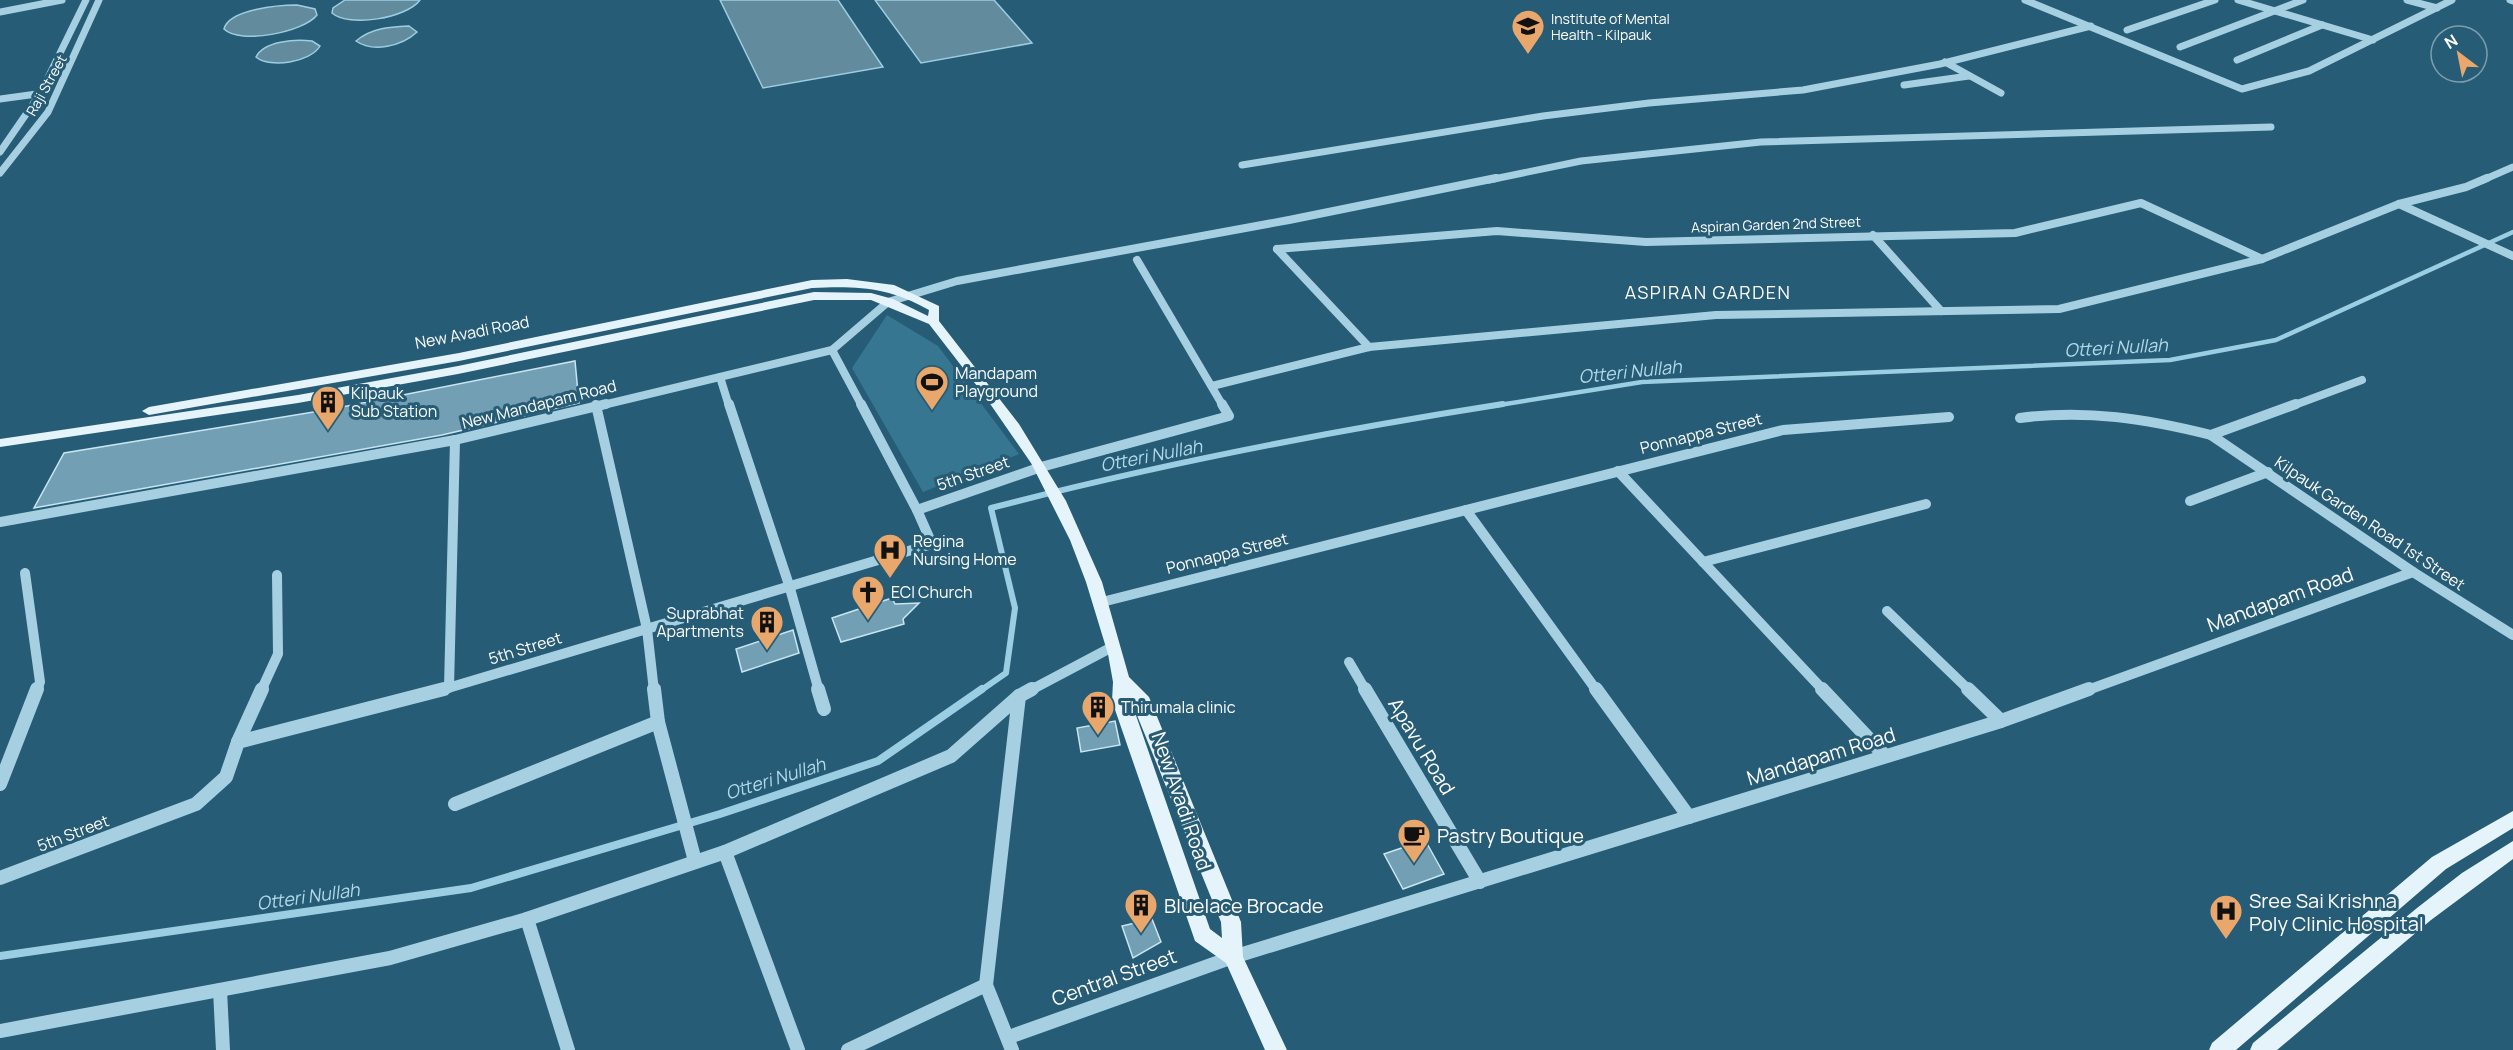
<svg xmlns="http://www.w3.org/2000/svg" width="2513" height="1050" viewBox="0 0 2513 1050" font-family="Manrope,sans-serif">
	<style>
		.green { fill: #377691 }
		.water { fill: #628b9d; stroke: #9bcee2; stroke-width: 1.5 }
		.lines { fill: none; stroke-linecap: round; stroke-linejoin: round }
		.stream-far2 { stroke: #9bcee2; stroke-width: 4.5 }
		.stream-far1 { stroke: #9bcee2; stroke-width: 6 }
		.stream { stroke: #9bcee2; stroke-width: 8 }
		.building { fill: #729fb3; stroke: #c8e5f2; stroke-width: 1.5 }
		.minor-far3 { stroke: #a6d0e2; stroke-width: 7 }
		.minor-far2 { stroke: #a6d0e2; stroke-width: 8 }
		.minor-far1 { stroke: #a6d0e2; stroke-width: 10 }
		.minor { stroke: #a6d0e2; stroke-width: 14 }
		.major { fill: #e5f3fb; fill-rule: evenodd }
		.labels { text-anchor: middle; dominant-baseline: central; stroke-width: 6; stroke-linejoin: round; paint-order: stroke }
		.far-poi-label { font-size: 14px; fill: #fff; stroke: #265c76; text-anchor: start }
		.far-street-label { font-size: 14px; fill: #fff; stroke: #265c76 }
		.street-label { font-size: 16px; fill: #fff; stroke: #265c76 }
		.poi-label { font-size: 16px; fill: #fff; stroke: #265c76; text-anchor: start }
		.neighbourhood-label { font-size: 18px; letter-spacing: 1.5px; fill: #fff; stroke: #265c76 }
		.water-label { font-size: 18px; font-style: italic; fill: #b1d9ea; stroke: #265c76 }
		.near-street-label { font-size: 20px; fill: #fff; stroke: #265c76 }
		.near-poi-label { font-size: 20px; fill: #fff; stroke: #265c76; text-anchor: start }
	</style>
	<rect width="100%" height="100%" fill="#265c76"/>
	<polygon class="green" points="887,315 938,346 1019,454 923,492 852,368"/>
	<g class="water">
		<path d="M345,0h75c-13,18 -71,28 -88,13l1,-5z"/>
		<polygon points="720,0 838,0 883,67 763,88"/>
		<polygon points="875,0 994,0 1032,43 921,63"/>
		<path d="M297,5l18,4 2,6c-13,17 -77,30 -93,14 5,-20 56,-24 73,-24z"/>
		<path d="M409,26l8,6c-15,14 -44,21 -61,9 15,-13 33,-14 53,-15z"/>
		<path d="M312,41l8,5c-9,16 -50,23 -64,11 8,-16 39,-18 56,-16z"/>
	</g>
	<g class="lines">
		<polyline class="stream-far2" points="1493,406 1642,382 2170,360 2276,340 2513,232"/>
		<path class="stream-far1" d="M980,691l26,-18 9,-65 -24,-100c168,-44 340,-77 512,-104"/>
		<polyline class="stream" points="0,956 471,888 720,814 878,761 982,689"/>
	</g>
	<g class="building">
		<polygon points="575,361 579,403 442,435 34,508 64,453 332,409"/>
		<polygon points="892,598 895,604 919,603 903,619 904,624 841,642 832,618"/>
		<polygon points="793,630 799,653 742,672 736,649"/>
		<polygon points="1115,721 1120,745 1081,752 1077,728"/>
		<polygon points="1425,840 1444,874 1403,889 1384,854"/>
		<polygon points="1152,919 1161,942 1133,958 1122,926"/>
	</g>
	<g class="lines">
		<g class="minor-far3">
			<polyline points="2025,0 2242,89 2309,71 2452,0"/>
			<polyline points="2238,0 2373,40"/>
			<polyline points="2407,0 2437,8"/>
			<polyline points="2510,0 2513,1"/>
			<polyline points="0,12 62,0"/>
			<polyline points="2127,30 2215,0"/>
			<polyline points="2180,47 2303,0"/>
			<polyline points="2237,60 2322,25"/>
			<polyline points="1945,62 2001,93"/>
			<polyline points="1904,85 1969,76"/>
			<polyline points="0,99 44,93"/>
			<polyline points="0,152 40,94 86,0"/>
			<polyline points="1242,165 1543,116 1649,103 1803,90 1940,64 2091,26"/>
			<polyline points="0,173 48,112 99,0"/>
			<polyline points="1489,180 1581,161 1761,142 2271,127"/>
			<polyline points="2483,180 2513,167"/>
		</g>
		<g class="minor-far2">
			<polyline points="2399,204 2513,256"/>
			<polyline points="1873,235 1941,311"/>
			<polyline points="1277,249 1497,231 1646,242 2015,233 2141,203 2262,259"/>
			<polyline points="1277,249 1369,347"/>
			<polyline points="1137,260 1223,406"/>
			<polyline points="832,350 862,406"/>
			<polyline points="720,377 729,406"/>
			<polyline points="1212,386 1369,347 1716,315 2059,309 2262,259 2399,204 2466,187 2487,178"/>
			<polyline points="599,406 832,350 888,302 957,281 1289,220 1496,178"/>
			<polyline points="2292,406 2362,380"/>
		</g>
		<g class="minor-far1">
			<polyline points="729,404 789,585 819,691"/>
			<polyline points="861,404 917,510"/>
			<polyline points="2296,404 2211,435 2413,572 2513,635"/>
			<polyline points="596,405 647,629 654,691"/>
			<path d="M2020,418c66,-9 127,1 191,17"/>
			<polyline points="1618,471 1824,691"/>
			<polyline points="2190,501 2268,472"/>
			<polyline points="1466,510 1597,691"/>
			<polyline points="0,522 455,440 606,404"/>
			<polyline points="1703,562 1926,504"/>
			<polyline points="25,573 40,682 37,691"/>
			<polyline points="1102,602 1783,430 1949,417"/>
			<polyline points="1887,611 1970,691"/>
			<polyline points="1349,662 1366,691"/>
			<polyline points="449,688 455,440"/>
			<polyline points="261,691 278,654 277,575"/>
			<polyline points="438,691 932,544 917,510 1041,467 1229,416 1222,404"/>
			<polyline points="1029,691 1114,646"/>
			<polyline points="2085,691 2413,572"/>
		</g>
		<g class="minor">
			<polyline points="654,689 658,722 695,861"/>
			<polyline points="818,689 824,709"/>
			<polyline points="1365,689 1480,882"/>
			<polyline points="1596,689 1689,817"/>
			<polyline points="1822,689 1885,756"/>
			<polyline points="1968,689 2001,721"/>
			<polyline points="238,742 262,689"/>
			<polyline points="0,784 37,689"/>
			<polyline points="455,804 658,722"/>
			<polyline points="725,852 798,1050"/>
			<polyline points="0,878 196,804 226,777 238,742 444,689"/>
			<polyline points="527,919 568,1050"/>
			<polyline points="220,990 223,1050"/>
			<polyline points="0,1031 390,958 527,919 725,852 951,756 1019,696 1032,689"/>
			<polyline points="1009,1037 1233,957 2001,721 2089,689"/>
			<polyline points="848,1050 986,985"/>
			<polyline points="1012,1050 986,985 1019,696"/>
		</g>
		<g class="major">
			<path d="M847,279l47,6 45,21v15l80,103 47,77 36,81 27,95 20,20 92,225 2,35 44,93h-22l-39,-87 -31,-22 -83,-240 1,-19 -5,-28 -22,-72 -16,-42 -39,-77 -47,-68 -55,-71 -58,-24h-57l-356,74 -160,29 -298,44v-8l298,-44 160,-29 356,-74 57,1 22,6 35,17 1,-6c-41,-23 -71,-24 -117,-22l-353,73 -310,54 -7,-4 7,-4 310,-54 353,-73zM1130,698l91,224 1,16 -12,-9z"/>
			<polygon points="2513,811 2513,828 2446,869 2236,1050 2209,1050 2212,1043 2432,857"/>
			<polygon points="2513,841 2513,859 2431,920 2277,1050 2250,1050 2253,1043 2417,908 2462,873"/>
		</g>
	</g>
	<defs>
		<symbol id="university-pin" viewBox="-11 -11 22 30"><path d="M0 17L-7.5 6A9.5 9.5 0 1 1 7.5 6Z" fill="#eaa76c" stroke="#265c76"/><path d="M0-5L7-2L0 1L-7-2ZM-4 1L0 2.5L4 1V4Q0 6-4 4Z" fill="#111"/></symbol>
		<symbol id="stadium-pin" viewBox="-11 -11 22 30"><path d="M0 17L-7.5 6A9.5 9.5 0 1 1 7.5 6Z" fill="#eaa76c" stroke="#265c76"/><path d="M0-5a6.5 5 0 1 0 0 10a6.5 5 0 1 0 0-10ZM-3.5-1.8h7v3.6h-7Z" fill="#111"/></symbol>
		<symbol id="building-pin" viewBox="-11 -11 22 30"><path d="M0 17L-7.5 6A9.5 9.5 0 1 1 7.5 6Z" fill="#eaa76c" stroke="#265c76"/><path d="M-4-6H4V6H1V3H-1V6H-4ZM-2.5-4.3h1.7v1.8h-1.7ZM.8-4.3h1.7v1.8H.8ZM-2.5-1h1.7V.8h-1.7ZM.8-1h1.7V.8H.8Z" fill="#111"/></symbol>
		<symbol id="hospital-pin" viewBox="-11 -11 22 30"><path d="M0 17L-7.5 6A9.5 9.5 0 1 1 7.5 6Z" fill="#eaa76c" stroke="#265c76"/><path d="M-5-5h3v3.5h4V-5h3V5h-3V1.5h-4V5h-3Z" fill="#111"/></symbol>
		<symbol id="church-pin" viewBox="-11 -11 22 30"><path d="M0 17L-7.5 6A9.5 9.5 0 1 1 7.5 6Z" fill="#eaa76c" stroke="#265c76"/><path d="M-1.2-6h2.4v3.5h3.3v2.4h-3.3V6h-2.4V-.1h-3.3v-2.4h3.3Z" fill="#111"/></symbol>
		<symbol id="cafe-pin" viewBox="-11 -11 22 30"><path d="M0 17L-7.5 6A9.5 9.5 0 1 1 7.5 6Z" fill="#eaa76c" stroke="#265c76"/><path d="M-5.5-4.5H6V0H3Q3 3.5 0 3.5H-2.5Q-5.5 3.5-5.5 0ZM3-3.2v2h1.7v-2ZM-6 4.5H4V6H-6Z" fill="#111"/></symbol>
	</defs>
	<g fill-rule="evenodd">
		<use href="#university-pin" x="1509" y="7" width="38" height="52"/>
		<use href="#stadium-pin" x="913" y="363" width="38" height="52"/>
		<use href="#building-pin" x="309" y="383" width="38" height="52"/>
		<use href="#hospital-pin" x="871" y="531" width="38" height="52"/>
		<use href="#church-pin" x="849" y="573" width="38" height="52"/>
		<use href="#building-pin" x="748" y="603" width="38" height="52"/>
		<use href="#building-pin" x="1079" y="688" width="38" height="52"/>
		<use href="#cafe-pin" x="1395" y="816" width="38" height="52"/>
		<use href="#building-pin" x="1122" y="886" width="38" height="52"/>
		<use href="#hospital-pin" x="2207" y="892" width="38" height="52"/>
	</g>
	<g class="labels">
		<g class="far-poi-label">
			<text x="1551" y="18">Institute of Mental<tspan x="1551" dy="16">Health - Kilpauk</tspan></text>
		</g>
		<g class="far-street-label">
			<text transform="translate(46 85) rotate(-61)">Raji Street</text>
			<text transform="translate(1776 224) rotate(-2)">Aspiran Garden 2nd Street</text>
		</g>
		<g class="street-label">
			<text transform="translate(472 332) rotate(-11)">New Avadi Road</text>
			<text transform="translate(539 404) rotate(-14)">New Mandapam Road</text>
			<text transform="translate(1701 433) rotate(-14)">Ponnappa Street</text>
			<text transform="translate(973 473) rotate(-19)">5th Street</text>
			<text transform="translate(2370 523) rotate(34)">Kilpauk Garden Road 1st Street</text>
			<text transform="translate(1227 553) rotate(-14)">Ponnappa Street</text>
			<text transform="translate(525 648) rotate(-17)">5th Street</text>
			<text transform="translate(73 833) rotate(-21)">5th Street</text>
		</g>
		<g class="poi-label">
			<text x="955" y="373">Mandapam<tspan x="955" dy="18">Playground</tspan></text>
			<text x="351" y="393">Kilpauk<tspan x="351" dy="18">Sub Station</tspan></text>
			<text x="913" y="541">Regina<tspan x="913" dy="18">Nursing Home</tspan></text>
			<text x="891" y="592">ECI Church</text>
			<text x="744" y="613" text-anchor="end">Suprabhat<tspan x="744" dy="18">Apartments</tspan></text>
			<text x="1121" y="707">Thirumala clinic</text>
		</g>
		<g class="neighbourhood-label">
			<text x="1708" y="292">ASPIRAN GARDEN</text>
		</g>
		<g class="water-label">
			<text transform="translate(2116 347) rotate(-3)">Otteri Nullah</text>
			<text transform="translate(1630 371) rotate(-6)">Otteri Nullah</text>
			<text transform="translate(1151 455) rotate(-11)">Otteri Nullah</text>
			<text transform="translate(775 778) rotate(-17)">Otteri Nullah</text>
			<text transform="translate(308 896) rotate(-8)">Otteri Nullah</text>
		</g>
		<g class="near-street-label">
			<text transform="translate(2280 599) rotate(-20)">Mandapam Road</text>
			<text transform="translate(1422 746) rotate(59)">Apavu Road</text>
			<text transform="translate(1821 756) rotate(-17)">Mandapam Road</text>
			<text transform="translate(1182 801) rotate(71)">New Avadi Road</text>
			<text transform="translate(1114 977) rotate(-20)">Central Street</text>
		</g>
		<g class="near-poi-label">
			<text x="1437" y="835">Pastry Boutique</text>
			<text x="2249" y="900">Sree Sai Krishna<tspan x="2249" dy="23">Poly Clinic Hospital</tspan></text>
			<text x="1164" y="905">Bluelace Brocade</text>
		</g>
	</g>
	<g transform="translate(2459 54) rotate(328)"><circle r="28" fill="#265c76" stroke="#7d9dad" stroke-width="1.5"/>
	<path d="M0-4.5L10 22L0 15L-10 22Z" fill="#eaa76c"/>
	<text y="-9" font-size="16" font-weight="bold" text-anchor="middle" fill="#ffffff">N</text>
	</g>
</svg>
